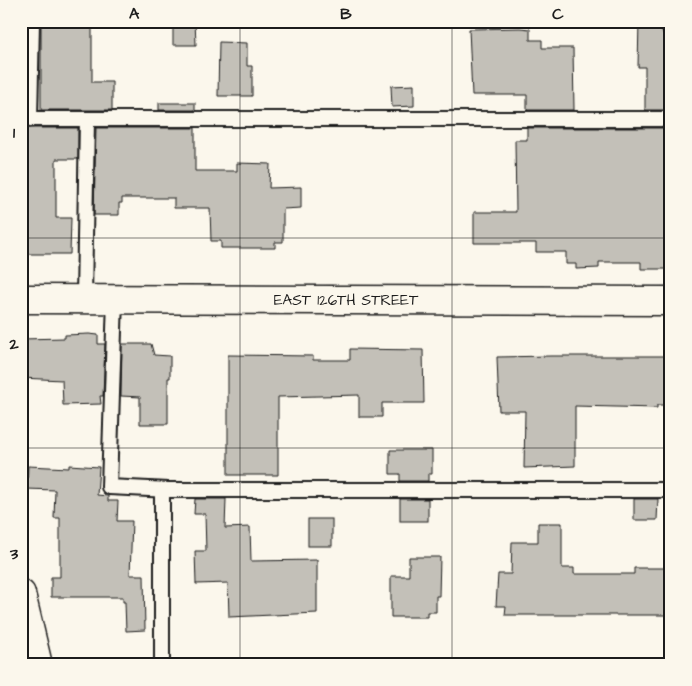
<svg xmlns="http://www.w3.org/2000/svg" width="692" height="686" viewBox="0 0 692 686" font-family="'Architects Daughter',sans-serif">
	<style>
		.building { fill: #c3c0b8; stroke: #1c1c1c }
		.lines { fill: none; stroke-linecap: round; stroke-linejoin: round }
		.lane-casing { stroke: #1c1c1c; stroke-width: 18 }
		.street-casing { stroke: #1c1c1c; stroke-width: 31 }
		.secondary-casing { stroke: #1c1c1c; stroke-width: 31 }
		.lane { stroke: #fbf7ec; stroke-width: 14 }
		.street { stroke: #fbf7ec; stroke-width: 28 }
		.secondary { stroke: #fbf7ec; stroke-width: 28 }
		.grid { fill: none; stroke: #1c1c1c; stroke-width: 1; stroke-opacity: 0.55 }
		.labels { text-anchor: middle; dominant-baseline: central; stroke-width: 5; stroke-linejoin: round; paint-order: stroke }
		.street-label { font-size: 15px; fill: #1c1c1c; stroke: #fbf7ec }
		.neatline { fill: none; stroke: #1c1c1c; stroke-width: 2 }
		.grid-label { font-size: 16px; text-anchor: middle; font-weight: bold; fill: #1c1c1c }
	</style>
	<rect width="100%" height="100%" fill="#fbf7ec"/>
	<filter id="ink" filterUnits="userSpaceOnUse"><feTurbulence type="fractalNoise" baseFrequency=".02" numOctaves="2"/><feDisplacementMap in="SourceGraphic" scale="10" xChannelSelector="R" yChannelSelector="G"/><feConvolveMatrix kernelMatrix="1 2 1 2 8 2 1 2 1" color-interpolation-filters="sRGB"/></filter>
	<g filter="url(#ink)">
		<g class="building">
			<polygon points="41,21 92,21 92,82 112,82 112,110 41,110"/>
			<polygon points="173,21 195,21 196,45 173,45"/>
			<polygon points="639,21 662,21 662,33 671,33 671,110 645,110 645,67 638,67"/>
			<polygon points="520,28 530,29 530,40 542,40 542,48 573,48 574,110 527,110 527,95 472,95 469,29"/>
			<polygon points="219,42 247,43 247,66 252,66 252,96 218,96"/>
			<polygon points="414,85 414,106 392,107 391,86"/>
			<rect x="159" y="103" width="36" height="7"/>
			<polygon points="34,128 78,128 78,159 56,159 56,218 71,218 70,254 21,254 21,129"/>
			<polygon points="96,128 195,128 195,171 237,171 237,163 270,164 269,188 301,187 301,208 283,209 283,242 275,242 275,248 221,248 221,241 211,241 210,208 174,208 174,198 122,198 122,203 119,203 119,215 94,215"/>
			<polygon points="527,128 671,128 671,269 641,269 641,262 599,262 599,268 576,269 576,264 566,264 566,252 536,252 536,243 474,243 474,212 516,212 515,140 527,140"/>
			<polygon points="89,334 98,335 98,344 105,344 103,396 100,396 101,404 63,405 62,380 21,378 21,339 65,338 65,335"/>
			<polygon points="122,344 151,344 154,355 170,356 170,378 168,378 168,424 140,424 140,397 121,396"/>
			<polygon points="350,349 423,350 424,403 382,403 382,417 359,417 359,395 278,397 278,475 228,475 228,355 313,356 313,360 350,360"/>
			<polygon points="551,356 671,356 671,405 657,405 657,408 575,406 575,466 524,468 525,411 499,411 497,357"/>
			<polygon points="390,450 432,450 432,474 428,474 428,481 400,481 400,474 390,474"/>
			<polygon points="69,465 99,467 97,495 108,496 108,501 118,501 117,521 132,521 130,575 144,575 145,630 126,631 125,602 123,602 123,597 51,597 51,577 60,577 60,518 54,518 55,490 27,489 28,466 69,468"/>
			<polygon points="195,499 226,499 225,528 250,527 251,561 317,560 317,613 229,617 228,583 196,584 195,551 206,551 205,514 194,514"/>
			<rect x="400" y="499" width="28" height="22"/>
			<polygon points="634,499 658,499 657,520 634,520"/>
			<rect x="308" y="519" width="24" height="27"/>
			<polygon points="538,523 562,523 562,568 574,568 574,574 634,574 634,568 671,568 671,615 505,615 506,606 496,606 498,574 511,574 512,542 538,542"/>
			<polygon points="409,557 440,557 439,596 436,596 436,612 427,612 427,617 391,617 391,576 409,576"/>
		</g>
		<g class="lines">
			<defs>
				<g id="lane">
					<polyline points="32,21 30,119 671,119"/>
					<polyline points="84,299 87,119"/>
					<polyline points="115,299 109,487 169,490 671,490"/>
					<polyline points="162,665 162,490"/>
				</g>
				<polyline id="street" points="21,299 671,301"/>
				<polyline id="secondary" points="21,594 38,665"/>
			</defs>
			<use href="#lane" class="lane-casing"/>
			<use href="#street" class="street-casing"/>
			<use href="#secondary" class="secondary-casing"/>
			<use href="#lane" class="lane"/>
			<use href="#street" class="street"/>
			<use href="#secondary" class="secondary"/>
		</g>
	</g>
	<path class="grid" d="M240,21v644M452,21v644M21,238h650M21,448h650"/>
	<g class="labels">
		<g class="street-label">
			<text x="346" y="300">EAST 126TH STREET</text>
		</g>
	</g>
	<rect width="692" height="686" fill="none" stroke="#fbf7ec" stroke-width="55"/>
	<rect x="28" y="28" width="636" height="630" class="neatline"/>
	<g class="grid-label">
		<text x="134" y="19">A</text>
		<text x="346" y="19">B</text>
		<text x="558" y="19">C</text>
		<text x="14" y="138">1</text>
		<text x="14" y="349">2</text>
		<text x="14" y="559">3</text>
	</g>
</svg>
